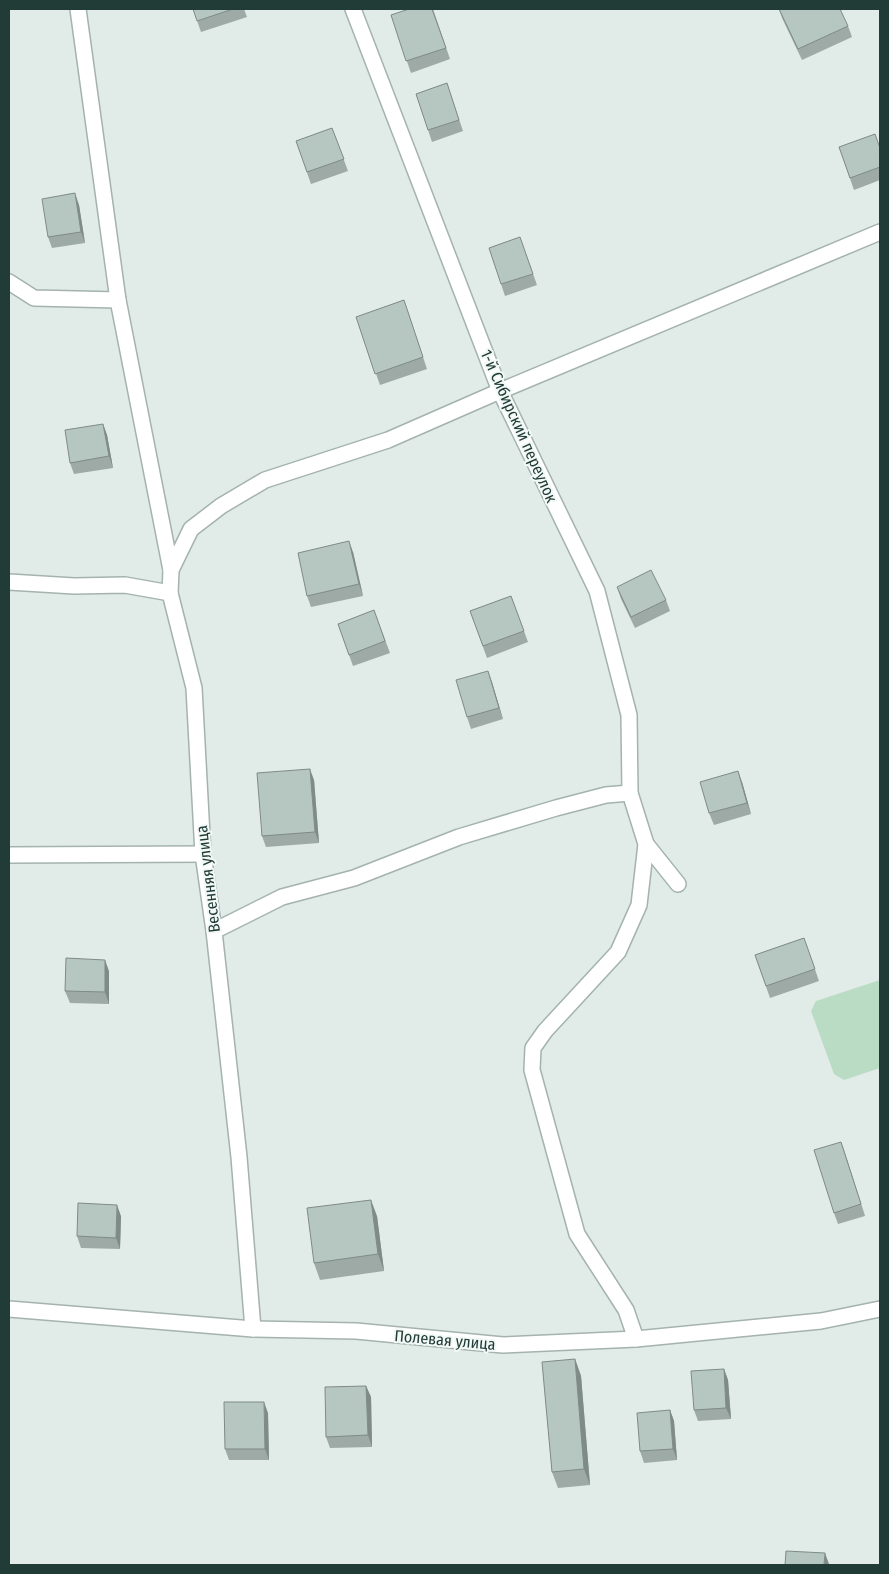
<svg xmlns="http://www.w3.org/2000/svg" width="889" height="1574" viewBox="0 0 889 1574" font-family="'Fira Sans Condensed',sans-serif">
	<style>
		.park { fill: #badcc5 }
		.lines { fill: none; stroke-linecap: round; stroke-linejoin: round }
		.minor-casing { stroke: #a4b3ae; stroke-width: 18 }
		.minor { stroke: #fff; stroke-width: 15 }
		.wall { fill: #9daaa5 }
		.shaded-wall { fill: #7f8b86 }
		.building { fill: #b6c6c0; stroke: #7f8b86 }
		.labels { text-anchor: middle; dominant-baseline: central; stroke-width: 4; stroke-linejoin: round; paint-order: stroke }
		.street-label { font-size: 16px; fill: #213b36; stroke: #f1f8f5 }
	</style>
	<rect width="100%" height="100%" fill="#e1ebe7"/>
	<polygon class="park" points="880,980 880,1068 844,1080 834,1074 811,1011 816,1001"/>
	<g class="lines">
		<defs>
			<g id="minor">
				<polyline points="78,9 118,300 171,570"/>
				<polyline points="353,9 500,391 597,591 629,715 630,793 646,844 639,905 618,952 545,1031 533,1048 532,1070 577,1234 626,1310 636,1339"/>
				<polyline points="9,282 34,298 118,300"/>
				<polyline points="9,582 74,586 125,585 170,593 194,688 203,854 214,931 239,1157 253,1329"/>
				<polyline points="170,593 171,570 191,529 221,506 265,480 388,440 500,391 880,232"/>
				<polyline points="646,844 678,884"/>
				<polyline points="9,855 203,854"/>
				<polyline points="214,931 282,897 354,878 459,837 556,808 606,795 630,793"/>
				<polyline points="9,1309 253,1329 356,1331 503,1345 636,1339 821,1321 880,1309"/>
			</g>
		</defs>
		<use href="#minor" class="minor-casing"/>
		<use href="#minor" class="minor"/>
	</g>
	<g class="wall">
		<polygon points="193,9 244,9 247,17 201,32"/>
		<polygon points="433,9 450,59 411,73 391,15"/>
		<polygon points="779,9 848,26 852,37 802,60 782,18"/>
		<polygon points="447,83 463,131 432,142 416,94"/>
		<polygon points="332,128 348,171 311,184 296,141"/>
		<polygon points="839,147 880,148 880,180 854,190"/>
		<polygon points="79,205 85,243 52,248 48,237"/>
		<polygon points="520,237 537,285 505,296 489,248"/>
		<polygon points="404,300 427,369 380,385 356,317"/>
		<polygon points="103,424 107,435 113,468 74,474 70,463"/>
		<polygon points="353,552 363,596 311,607 307,596"/>
		<polygon points="617,587 666,600 670,611 635,628 621,599"/>
		<polygon points="511,596 528,642 487,658 470,611"/>
		<polygon points="374,610 390,653 353,666 338,624"/>
		<polygon points="488,671 503,719 471,729 467,717"/>
		<polygon points="314,780 319,843 266,847 262,836"/>
		<polygon points="742,782 751,814 714,825 709,813"/>
		<polygon points="804,938 819,981 770,998 755,955"/>
		<polygon points="109,971 109,1004 70,1003 65,991"/>
		<polygon points="841,1142 865,1216 838,1224 834,1213"/>
		<polygon points="121,1216 120,1249 81,1248 77,1236"/>
		<polygon points="377,1216 384,1271 320,1280 314,1263"/>
		<polygon points="575,1359 581,1376 590,1485 558,1488 552,1472"/>
		<polygon points="724,1369 728,1380 731,1419 698,1421 694,1410"/>
		<polygon points="366,1386 371,1397 372,1447 330,1448 326,1437"/>
		<polygon points="670,1410 674,1421 677,1460 644,1463 640,1451"/>
		<polygon points="268,1413 269,1460 229,1460 225,1449"/>
	</g>
	<g class="shaded-wall">
		<polygon points="75,193 79,205 85,243 81,232"/>
		<polygon points="103,424 107,435 113,468 109,456"/>
		<polygon points="349,541 353,552 363,596 359,584"/>
		<polygon points="488,671 492,682 503,719 499,708"/>
		<polygon points="310,769 314,780 319,843 315,832"/>
		<polygon points="738,771 742,782 751,814 747,803"/>
		<polygon points="105,960 109,971 109,1004 105,992"/>
		<polygon points="841,1142 845,1153 865,1216 861,1204"/>
		<polygon points="371,1200 377,1216 384,1271 378,1254"/>
		<polygon points="117,1205 121,1216 120,1249 116,1238"/>
		<polygon points="575,1359 581,1376 590,1485 584,1469"/>
		<polygon points="724,1369 728,1380 731,1419 726,1408"/>
		<polygon points="366,1386 371,1397 372,1447 368,1435"/>
		<polygon points="264,1402 268,1413 269,1460 265,1449"/>
		<polygon points="670,1410 674,1421 677,1460 673,1449"/>
		<polygon points="825,1553 829,1564 829,1565 824,1565"/>
	</g>
	<g class="building">
		<polygon points="193,9 233,9 197,21"/>
		<polygon points="409,9 432,9 446,48 406,61 391,15"/>
		<polygon points="779,9 840,9 848,26 798,49"/>
		<polygon points="447,83 459,120 428,130 416,94"/>
		<polygon points="332,128 344,159 307,172 296,141"/>
		<polygon points="875,134 880,148 880,167 850,178 839,147"/>
		<polygon points="75,193 81,232 48,237 42,199"/>
		<polygon points="520,237 533,274 501,284 489,248"/>
		<polygon points="404,300 423,357 375,374 356,317"/>
		<polygon points="103,424 109,456 70,463 65,430"/>
		<polygon points="349,541 359,584 307,596 298,553"/>
		<polygon points="651,570 666,600 631,617 617,587"/>
		<polygon points="511,596 524,631 483,646 470,611"/>
		<polygon points="374,610 385,641 349,655 338,624"/>
		<polygon points="488,671 499,708 467,717 456,680"/>
		<polygon points="310,769 315,832 262,836 257,773"/>
		<polygon points="738,771 747,803 709,813 700,782"/>
		<polygon points="804,938 815,969 766,986 755,955"/>
		<polygon points="66,958 105,960 105,992 65,991"/>
		<polygon points="841,1142 861,1204 834,1213 814,1150"/>
		<polygon points="371,1200 378,1254 314,1263 307,1208"/>
		<polygon points="78,1203 117,1205 116,1238 77,1236"/>
		<polygon points="575,1359 584,1469 552,1472 542,1362"/>
		<polygon points="724,1369 726,1408 694,1410 691,1371"/>
		<polygon points="366,1386 368,1435 326,1437 325,1387"/>
		<polygon points="224,1402 264,1402 265,1449 225,1449"/>
		<polygon points="670,1410 673,1449 640,1451 637,1413"/>
		<polygon points="786,1551 825,1553 824,1565 785,1565"/>
	</g>
	<g class="labels">
		<g class="street-label">
			<text transform="translate(519 426) rotate(66)">1-й Сибирский переулок</text>
			<text transform="translate(208 879) rotate(-97)">Весенняя улица</text>
			<text transform="translate(445 1340) rotate(5)">Полевая улица</text>
		</g>
	</g>
	<rect width="889" height="1574" fill="none" stroke="#213b36" stroke-width="20"/>
</svg>
